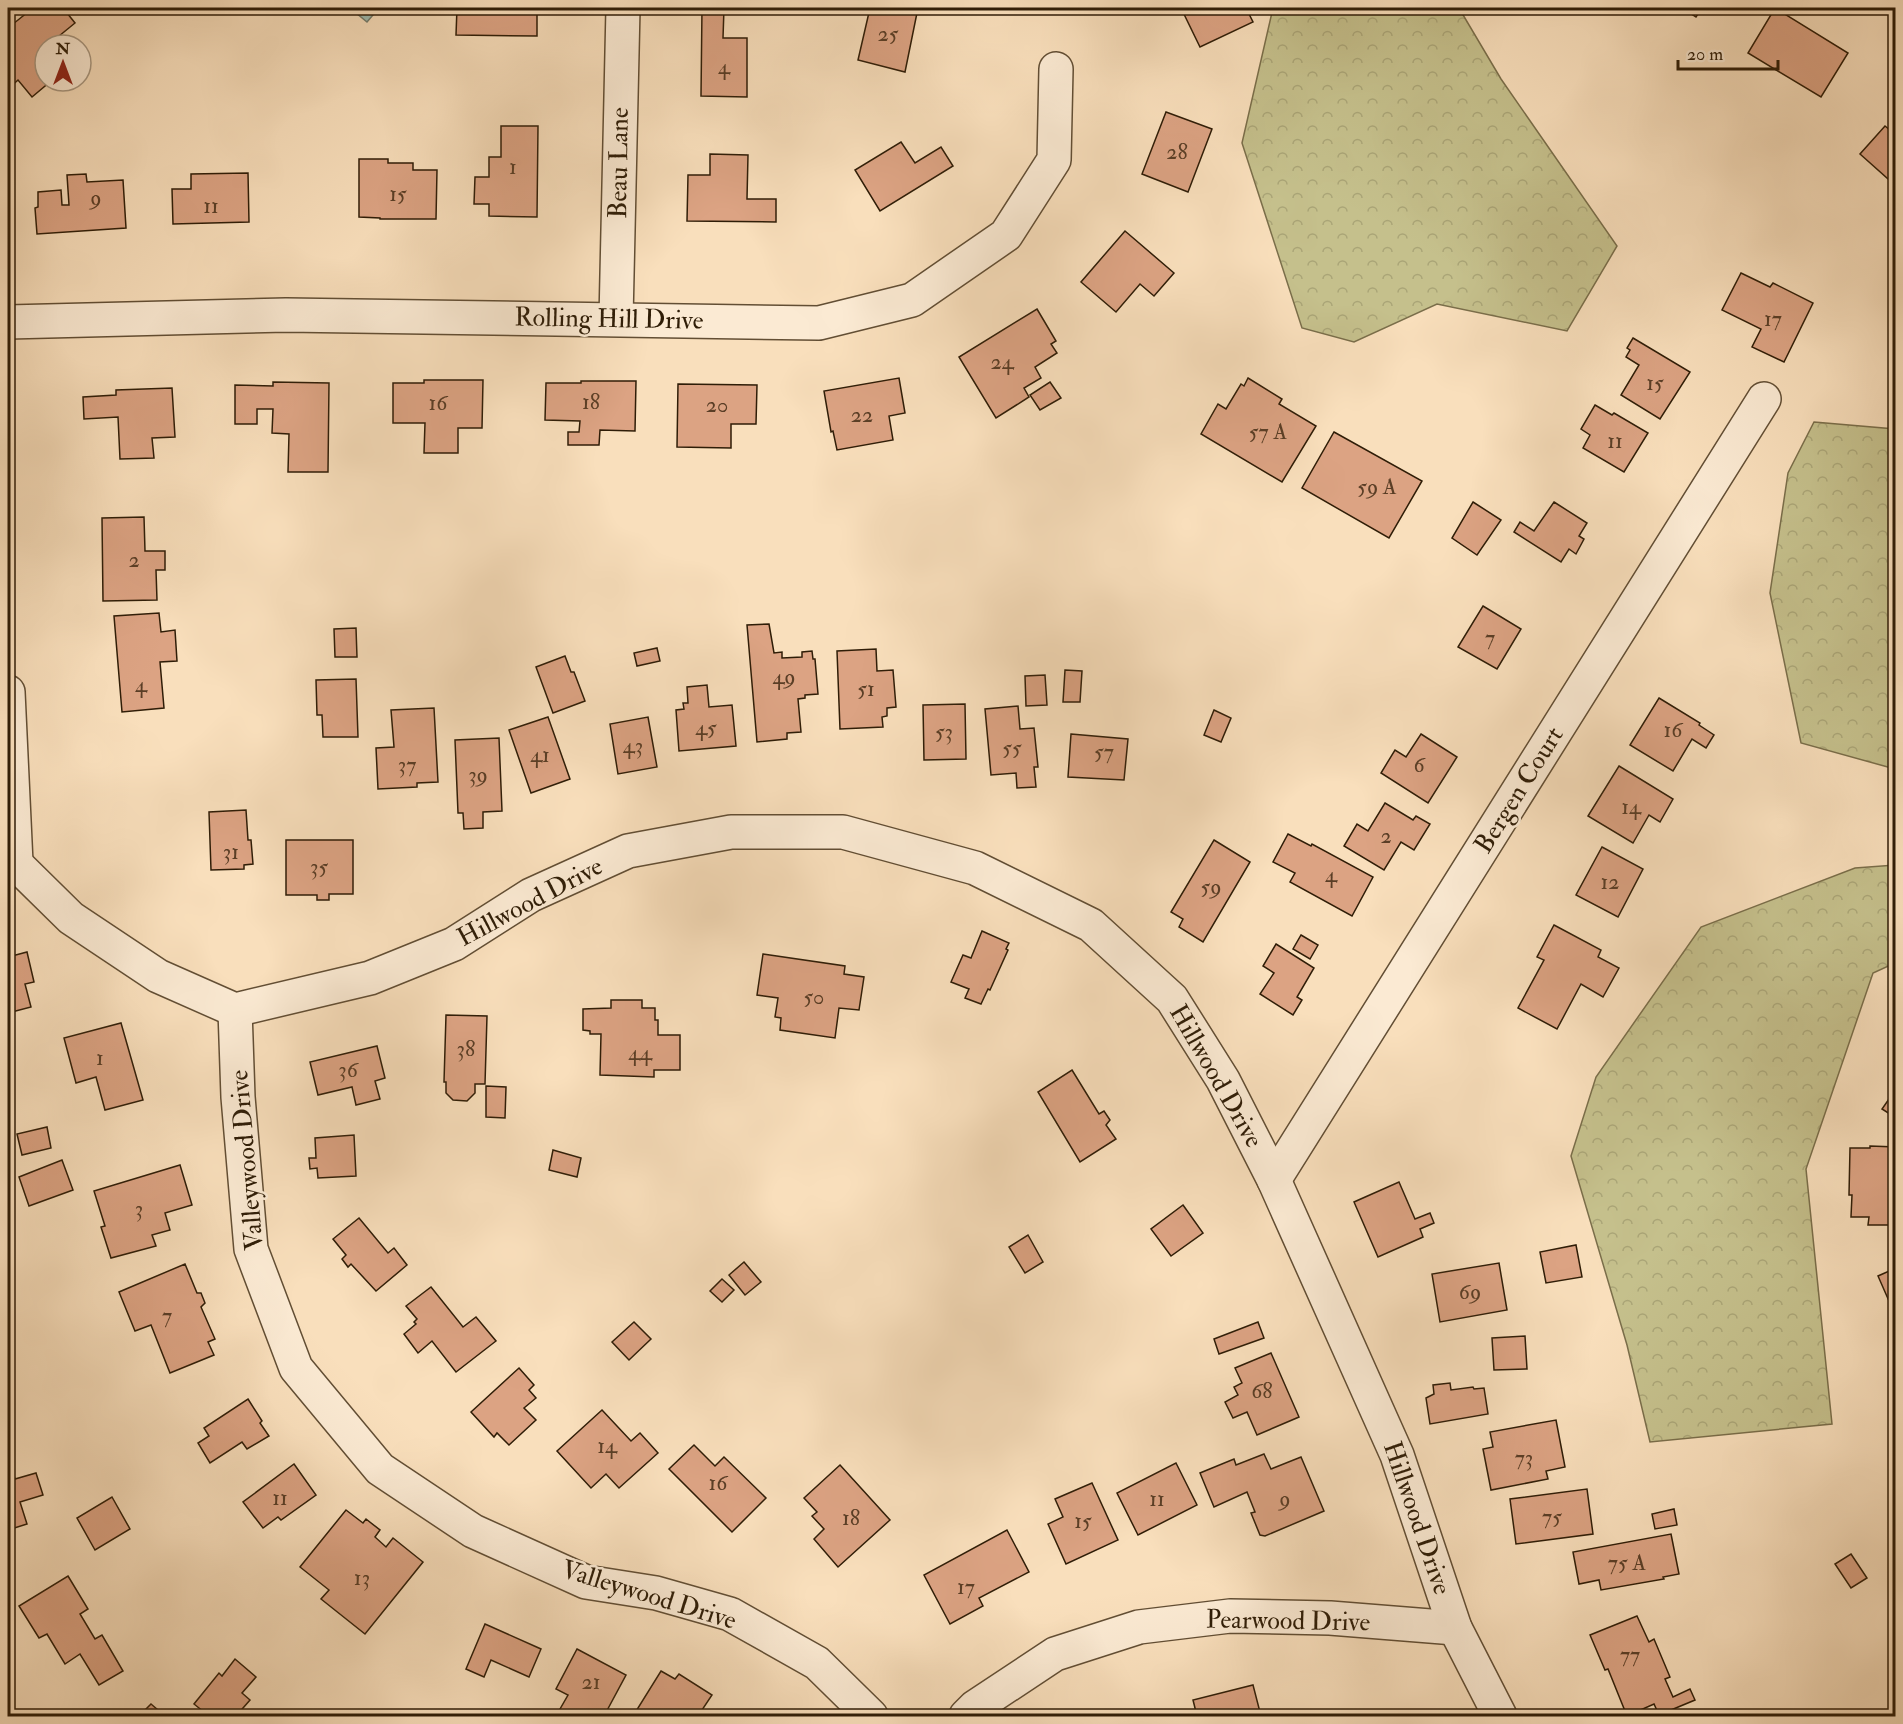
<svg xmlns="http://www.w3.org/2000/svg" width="1903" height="1724" viewBox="0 0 1903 1724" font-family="'IM FELL Double Pica',serif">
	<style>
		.forest { fill: url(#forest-crowns); stroke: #7a6e4a; stroke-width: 1.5 }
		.water { fill: #9ebcb2; stroke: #727c6e; stroke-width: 1.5 }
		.building { fill: #dca383; stroke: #2f1d07; stroke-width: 1.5 }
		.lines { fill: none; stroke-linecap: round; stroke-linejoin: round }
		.minor-casing { stroke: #624e34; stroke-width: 36 }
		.minor { stroke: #fbead3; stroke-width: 33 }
		.labels { text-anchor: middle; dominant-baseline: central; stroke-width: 5; stroke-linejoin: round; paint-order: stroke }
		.number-label { font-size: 22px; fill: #5a3e26 }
		.street-label { font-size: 26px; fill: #2f1d07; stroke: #fbead3 }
	</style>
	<defs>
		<pattern id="forest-crowns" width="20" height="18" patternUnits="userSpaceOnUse" patternTransform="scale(1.5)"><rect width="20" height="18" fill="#c5c08c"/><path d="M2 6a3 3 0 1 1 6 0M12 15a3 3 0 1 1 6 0" fill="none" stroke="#aaa577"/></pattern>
	</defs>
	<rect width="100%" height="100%" fill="#f9dfbc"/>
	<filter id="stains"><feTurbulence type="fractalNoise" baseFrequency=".00333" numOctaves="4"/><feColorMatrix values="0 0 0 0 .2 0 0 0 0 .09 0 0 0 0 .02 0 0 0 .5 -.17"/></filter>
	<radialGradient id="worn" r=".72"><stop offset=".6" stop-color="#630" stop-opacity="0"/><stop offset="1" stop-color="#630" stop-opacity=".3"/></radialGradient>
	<g class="forest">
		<polygon points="1273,8 1459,8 1501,79 1617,246 1567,331 1437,304 1354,342 1302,328 1242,143"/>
		<polygon points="1814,422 1895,429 1895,769 1801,743 1770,593 1788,473"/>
		<polygon points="1895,865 1895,963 1873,973 1806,1169 1832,1424 1650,1442 1627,1345 1571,1156 1596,1077 1701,927 1855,868"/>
	</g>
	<polygon class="water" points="350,8 379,8 367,22"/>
	<g class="building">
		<polygon points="33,8 63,8 75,23 48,45 45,45 45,48 42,50 45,54 45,81 51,81 32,97 18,80 8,89 8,28"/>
		<polygon points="457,8 537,8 537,36 456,35"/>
		<polygon points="702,8 724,8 723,38 747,38 747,97 701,96"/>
		<polygon points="870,8 918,8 905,72 858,60"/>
		<polygon points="1181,8 1246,8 1253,22 1200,47"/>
		<polygon points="1682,8 1702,8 1696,17"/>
		<polygon points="1775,8 1848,53 1821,97 1748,53"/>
		<polygon points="1166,112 1212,129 1188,192 1142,174"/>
		<polygon points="501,126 538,126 537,217 489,216 489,204 474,204 475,177 489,177 489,157 501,157"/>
		<polygon points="1885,126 1896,135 1896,186 1860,154"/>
		<polygon points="901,142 915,163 941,147 953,166 880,211 855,170"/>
		<polygon points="710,154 748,155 747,199 776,199 776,222 687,221 688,175 710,175"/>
		<polygon points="359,159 388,159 388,163 413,163 413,170 437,170 436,219 380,219 380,218 359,217"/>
		<polygon points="248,173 249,222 173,224 172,189 191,189 191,174"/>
		<polygon points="86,174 87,182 123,180 126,228 37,234 35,208 38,207 38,192 61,190 62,205 69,205 67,175"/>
		<polygon points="1125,231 1174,273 1154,296 1140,284 1116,312 1081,282"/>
		<polygon points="1741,273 1770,287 1773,283 1813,303 1784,362 1752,347 1761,329 1722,310"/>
		<polygon points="1037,309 1056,341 1051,344 1057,353 1035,367 1041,378 1024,388 1029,397 996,418 959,357"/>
		<polygon points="1633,338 1690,372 1660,419 1621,395 1639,365 1626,357 1630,350 1627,348"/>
		<polygon points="899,378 905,413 889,416 893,440 837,450 833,431 831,432 824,391"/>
		<polygon points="1248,378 1282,399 1279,404 1316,426 1282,482 1201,434 1218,404 1226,409 1241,384 1244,386"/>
		<polygon points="424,380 483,380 482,428 458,428 458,453 424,453 425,423 393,423 393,383 424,383"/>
		<polygon points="581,381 636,381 635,431 600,430 599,445 568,445 568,432 579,432 580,421 545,420 546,383 581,383"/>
		<polygon points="273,382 329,383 328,472 288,472 289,434 272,433 273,409 257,409 257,424 235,424 235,385 273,386"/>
		<polygon points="1050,382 1061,398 1040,410 1030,395"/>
		<polygon points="678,384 757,385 756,424 731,424 731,448 677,447"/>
		<polygon points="172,388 175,437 152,438 154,458 120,459 118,417 84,419 83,397 116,395 116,390"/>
		<polygon points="1595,405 1612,415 1614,413 1648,433 1624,472 1583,448 1590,435 1581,429"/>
		<polygon points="1334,432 1422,481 1389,538 1302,488"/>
		<polygon points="1473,502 1501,520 1477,555 1452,538"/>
		<polygon points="1554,502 1587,523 1579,536 1584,539 1576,554 1569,549 1561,562 1514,532 1520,522 1534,531"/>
		<polygon points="144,517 145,551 165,551 165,570 156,570 157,600 103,601 102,518"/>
		<polygon points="1483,606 1521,629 1497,669 1458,647"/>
		<polygon points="159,613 161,632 175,630 177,661 160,662 164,708 122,712 114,616"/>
		<polygon points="769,624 774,653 782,652 782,658 802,657 802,652 812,651 813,659 815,659 818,694 805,695 805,698 798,699 801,732 787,733 787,739 757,742 747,625"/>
		<polygon points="356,628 357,657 335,657 334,629"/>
		<polygon points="657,648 660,661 637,666 634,653"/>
		<polygon points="876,649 877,671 893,670 896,707 887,708 887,716 882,717 883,727 840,729 837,651"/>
		<polygon points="565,656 571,672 574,672 585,701 553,713 536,667"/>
		<polygon points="1065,670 1082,671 1080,702 1063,702"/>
		<polygon points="1045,675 1047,705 1026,706 1025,676"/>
		<polygon points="356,679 358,737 323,737 322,715 317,715 316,680"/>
		<polygon points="707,685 709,707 732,705 736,746 679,751 676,710 684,709 683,703 688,703 687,687"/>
		<polygon points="1659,698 1700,723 1699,725 1714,735 1706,748 1692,739 1673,771 1630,745"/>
		<polygon points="965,704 966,759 924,760 923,705"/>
		<polygon points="1018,706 1020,729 1034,728 1038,767 1034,767 1036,787 1017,788 1016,773 991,775 985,709"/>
		<polygon points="434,708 438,782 417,783 417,787 378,789 376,748 394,747 391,710"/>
		<polygon points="1214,710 1231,718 1221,742 1204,735"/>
		<polygon points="548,717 570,779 531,793 509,730"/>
		<polygon points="648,717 657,767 618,774 610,724"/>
		<polygon points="1071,734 1128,739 1124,780 1068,777"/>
		<polygon points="1421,734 1457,757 1428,803 1381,773 1395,750 1406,757"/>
		<polygon points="499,738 502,811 483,812 483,828 464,829 463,813 458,813 455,740"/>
		<polygon points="1619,766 1673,799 1660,822 1649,815 1633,843 1588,816"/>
		<polygon points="1385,803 1413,820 1416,816 1430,824 1414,850 1401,842 1384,870 1344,846 1357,824 1368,831"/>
		<polygon points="246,810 248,840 251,840 253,864 244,865 244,869 211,870 209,812"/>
		<polygon points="1288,834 1311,846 1312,844 1373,877 1352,916 1290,882 1295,873 1273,862"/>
		<polygon points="286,840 353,840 353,894 329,894 329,900 317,900 317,895 286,895"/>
		<polygon points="1214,840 1250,862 1203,942 1179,927 1183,919 1171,912"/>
		<polygon points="1602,847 1643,869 1618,917 1576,895"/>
		<polygon points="1554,925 1601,950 1598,957 1619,968 1603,997 1581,984 1557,1029 1518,1008 1544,960 1537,957"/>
		<polygon points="982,931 1009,943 1006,949 1008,950 990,990 988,989 981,1004 965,998 969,989 951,982 963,955 971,958"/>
		<polygon points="1301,935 1318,945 1310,959 1293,949"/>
		<polygon points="1276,944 1314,968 1297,997 1302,1000 1293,1015 1260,994 1274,973 1263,966"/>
		<polygon points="27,952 34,982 25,984 31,1007 8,1013 8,957"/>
		<polygon points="763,954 845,966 844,974 864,977 859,1010 839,1008 835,1038 780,1030 781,1018 775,1017 778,998 757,995"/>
		<polygon points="611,1000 642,1000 642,1008 655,1008 655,1020 658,1020 658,1035 680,1035 680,1070 654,1070 654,1077 600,1075 601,1034 590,1034 590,1031 583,1030 583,1009 611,1008"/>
		<polygon points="446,1015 487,1016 485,1084 475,1084 475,1093 467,1101 453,1100 446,1093 446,1082 444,1082"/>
		<polygon points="121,1023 143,1100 105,1110 96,1077 76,1083 64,1038"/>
		<polygon points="377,1046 385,1078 375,1081 380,1099 356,1105 352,1087 318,1095 310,1062"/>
		<polygon points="1072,1070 1099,1114 1104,1111 1110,1120 1106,1125 1116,1139 1080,1162 1038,1092"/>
		<polygon points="486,1086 506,1087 505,1118 486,1117"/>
		<polygon points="1896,1089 1896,1118 1882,1109"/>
		<polygon points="47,1127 51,1148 22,1155 17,1134"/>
		<polygon points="354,1135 356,1176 318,1178 317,1168 310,1169 309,1158 316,1158 315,1138"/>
		<polygon points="1870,1146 1896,1147 1896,1225 1868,1225 1869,1217 1851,1217 1852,1195 1849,1195 1850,1148 1870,1148"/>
		<polygon points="553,1150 581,1158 577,1177 549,1170"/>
		<polygon points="62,1160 73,1190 29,1206 19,1177"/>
		<polygon points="180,1165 192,1205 165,1213 170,1230 152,1235 156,1246 111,1258 101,1227 105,1226 94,1191"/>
		<polygon points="1399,1182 1415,1219 1430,1213 1434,1223 1420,1229 1423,1237 1378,1257 1354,1202"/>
		<polygon points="1183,1205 1203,1233 1171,1256 1151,1229"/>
		<polygon points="359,1218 388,1253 394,1248 407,1265 376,1291 351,1264 348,1267 342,1259 346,1255 333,1239"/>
		<polygon points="1028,1235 1043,1262 1025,1273 1009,1247"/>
		<polygon points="1576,1245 1582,1277 1546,1283 1540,1252"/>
		<polygon points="744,1262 761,1282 745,1295 729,1275"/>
		<polygon points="1499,1263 1507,1310 1440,1322 1432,1274"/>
		<polygon points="185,1264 197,1293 201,1293 205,1303 201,1307 215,1339 208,1342 214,1355 170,1373 151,1325 135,1331 119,1292"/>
		<polygon points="1896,1268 1896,1317 1878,1276"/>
		<polygon points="722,1279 734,1290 722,1302 710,1291"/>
		<polygon points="431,1287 463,1327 476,1317 496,1341 456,1372 432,1341 418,1353 404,1334 416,1324 414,1322 417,1319 406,1306"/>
		<polygon points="634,1322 651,1339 629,1360 612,1342"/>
		<polygon points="1258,1322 1264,1338 1219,1354 1214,1339"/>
		<polygon points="1525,1336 1527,1369 1494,1370 1492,1338"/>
		<polygon points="1271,1353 1299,1417 1257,1435 1247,1412 1233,1418 1225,1402 1238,1395 1234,1387 1242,1383 1235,1368"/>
		<polygon points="519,1368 534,1385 529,1390 536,1398 524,1408 536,1420 509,1445 497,1433 494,1437 471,1412"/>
		<polygon points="8,1374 11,1395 8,1396"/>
		<polygon points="1450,1383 1451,1390 1473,1387 1474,1389 1484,1388 1488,1414 1430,1424 1426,1398 1434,1394 1433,1385"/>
		<polygon points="248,1399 262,1421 260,1423 269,1436 247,1449 242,1442 210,1463 198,1443 209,1436 204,1428"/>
		<polygon points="602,1410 631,1441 640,1433 658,1453 619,1488 606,1474 591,1488 557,1451"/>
		<polygon points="1556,1420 1565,1467 1546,1471 1548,1479 1491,1490 1483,1449 1493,1447 1490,1432"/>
		<polygon points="694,1445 715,1466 724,1457 766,1498 732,1532 669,1469"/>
		<polygon points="1264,1454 1271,1469 1301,1457 1324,1511 1265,1536 1260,1535 1251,1513 1255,1512 1247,1492 1214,1507 1200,1473 1234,1459 1236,1465"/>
		<polygon points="1176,1463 1197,1505 1138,1535 1117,1493"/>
		<polygon points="294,1464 316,1495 281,1520 278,1517 263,1528 243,1502"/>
		<polygon points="840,1465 890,1520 838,1567 814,1539 824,1529 812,1516 817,1512 804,1498"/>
		<polygon points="13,1472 15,1479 36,1473 43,1495 20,1502 27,1524 8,1530 8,1474"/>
		<polygon points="1092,1483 1118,1540 1066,1564 1048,1524 1063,1517 1055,1499"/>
		<polygon points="1587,1489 1593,1534 1516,1544 1510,1499"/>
		<polygon points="112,1497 130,1529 95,1550 77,1518"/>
		<polygon points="1674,1509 1677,1525 1655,1529 1652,1514"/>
		<polygon points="346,1510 363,1523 366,1519 380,1530 375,1537 386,1547 393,1538 423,1562 365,1634 321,1599 329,1590 300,1567"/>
		<polygon points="1007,1530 1029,1572 979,1598 983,1606 950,1624 924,1575"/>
		<polygon points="1671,1534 1679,1574 1663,1577 1664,1579 1601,1590 1599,1580 1579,1584 1573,1552"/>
		<polygon points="1851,1554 1867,1578 1851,1588 1835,1564"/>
		<polygon points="68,1576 88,1609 80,1614 95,1639 102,1635 123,1671 99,1685 80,1654 65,1664 47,1634 39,1638 19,1606"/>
		<polygon points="1637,1616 1649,1642 1654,1639 1670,1677 1665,1679 1673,1697 1690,1689 1695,1700 1659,1715 1654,1704 1627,1716 1608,1669 1605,1670 1590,1635"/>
		<polygon points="485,1624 541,1649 529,1677 491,1660 484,1677 466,1669"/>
		<polygon points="577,1649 626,1675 604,1716 556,1716 568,1695 556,1689"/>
		<polygon points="235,1659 256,1677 242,1693 250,1700 236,1716 209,1716 194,1704 219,1673 222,1676"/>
		<polygon points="661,1671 675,1679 679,1674 712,1695 698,1716 633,1716"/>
		<polygon points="1253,1685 1261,1716 1197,1716 1193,1700"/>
		<polygon points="151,1704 165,1716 139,1716"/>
		<polygon points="1174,1710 1175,1716 1148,1716"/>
	</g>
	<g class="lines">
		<defs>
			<g id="minor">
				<polyline points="616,319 623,8"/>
				<polyline points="8,322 286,315 819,323 912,300 1006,235 1054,160 1056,69"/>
				<polyline points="8,692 16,863"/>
				<polyline points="8,856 71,918 158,976 235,1010 370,978 454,944 531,895 628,851 731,832 843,832 975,868 1091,925 1172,999 1223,1080 1274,1180 1397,1455 1455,1628 1500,1716"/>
				<polyline points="235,1010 238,1097 251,1249 296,1368 380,1469 473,1531 586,1582 656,1593 730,1614 817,1663 871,1716"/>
				<polyline points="1274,1180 1764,399"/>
				<polyline points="966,1716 975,1707 1055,1654 1139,1627 1230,1616 1330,1618 1455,1628"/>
			</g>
		</defs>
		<use href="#minor" class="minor-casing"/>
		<use href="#minor" class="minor"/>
	</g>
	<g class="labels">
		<g class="number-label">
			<text x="888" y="34">25</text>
			<text x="724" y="67">4</text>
			<text x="1177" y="152">28</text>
			<text x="513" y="167">1</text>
			<text x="398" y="194">15</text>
			<text x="96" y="198">9</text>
			<text x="211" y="206">11</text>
			<text x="1773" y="319">17</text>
			<text x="1002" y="362">24</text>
			<text x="1655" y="383">15</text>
			<text x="591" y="402">18</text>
			<text x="438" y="403">16</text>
			<text x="717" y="405">20</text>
			<text x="862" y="415">22</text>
			<text x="1268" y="432">57 A</text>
			<text x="1615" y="441">11</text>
			<text x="1377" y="487">59 A</text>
			<text x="134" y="560">2</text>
			<text x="1490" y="638">7</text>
			<text x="784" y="677">49</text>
			<text x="141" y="685">4</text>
			<text x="866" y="689">51</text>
			<text x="706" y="728">45</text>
			<text x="1673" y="730">16</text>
			<text x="944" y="732">53</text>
			<text x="633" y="746">43</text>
			<text x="1012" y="748">55</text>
			<text x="1104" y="752">57</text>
			<text x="540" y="755">41</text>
			<text x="407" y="765">37</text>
			<text x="1419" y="765">6</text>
			<text x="478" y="775">39</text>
			<text x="1631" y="807">14</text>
			<text x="1386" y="836">2</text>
			<text x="231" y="852">31</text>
			<text x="319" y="867">35</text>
			<text x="1331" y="875">4</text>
			<text x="1610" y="882">12</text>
			<text x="1211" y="887">59</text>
			<text x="814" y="997">50</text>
			<text x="466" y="1049">38</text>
			<text x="640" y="1053">44</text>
			<text x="100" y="1058">1</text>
			<text x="348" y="1070">36</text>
			<text x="139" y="1209">3</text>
			<text x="1470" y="1292">69</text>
			<text x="167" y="1316">7</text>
			<text x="1262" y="1391">68</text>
			<text x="607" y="1446">14</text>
			<text x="1524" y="1458">73</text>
			<text x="718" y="1483">16</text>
			<text x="280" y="1498">11</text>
			<text x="1157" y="1499">11</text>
			<text x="1285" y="1499">9</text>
			<text x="1552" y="1517">75</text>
			<text x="851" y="1518">18</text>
			<text x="1083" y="1521">15</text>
			<text x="1627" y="1563">75 A</text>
			<text x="362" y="1578">13</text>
			<text x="966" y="1587">17</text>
			<text x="1630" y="1655">77</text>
			<text x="591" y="1682">21</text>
		</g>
		<g class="street-label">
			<text transform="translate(619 163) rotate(-89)">Beau Lane</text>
			<text transform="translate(609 319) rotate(1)">Rolling Hill Drive</text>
			<text transform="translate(1519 790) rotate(-58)">Bergen Court</text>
			<text transform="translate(530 902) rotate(-28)">Hillwood Drive</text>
			<text transform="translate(1216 1076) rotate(60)">Hillwood Drive</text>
			<text transform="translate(247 1160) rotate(-95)">Valleywood Drive</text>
			<text transform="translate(1417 1518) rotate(71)">Hillwood Drive</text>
			<text transform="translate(649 1595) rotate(17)">Valleywood Drive</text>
			<text transform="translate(1288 1621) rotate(1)">Pearwood Drive</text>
		</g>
	</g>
	<rect width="1903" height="1724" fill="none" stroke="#f9dfbc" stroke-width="30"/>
	<rect x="9" y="9" width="1885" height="1706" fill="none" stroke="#2f1d07" stroke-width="3"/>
	<rect x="15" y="15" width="1873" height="1694" fill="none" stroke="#2f1d07" stroke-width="1.5"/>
	<g transform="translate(63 63)"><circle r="28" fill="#fbead3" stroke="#a99881" stroke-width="1.5"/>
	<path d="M0-4.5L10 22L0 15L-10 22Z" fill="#8f2418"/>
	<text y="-9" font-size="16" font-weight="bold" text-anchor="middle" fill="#2f1d07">N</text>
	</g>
	<path d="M1678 60v9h100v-9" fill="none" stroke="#2f1d07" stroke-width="3"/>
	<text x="1687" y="60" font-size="18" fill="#2f1d07" stroke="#fbead3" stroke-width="4.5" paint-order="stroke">20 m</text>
	<rect width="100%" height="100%" filter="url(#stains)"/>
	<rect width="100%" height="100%" fill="url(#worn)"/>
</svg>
